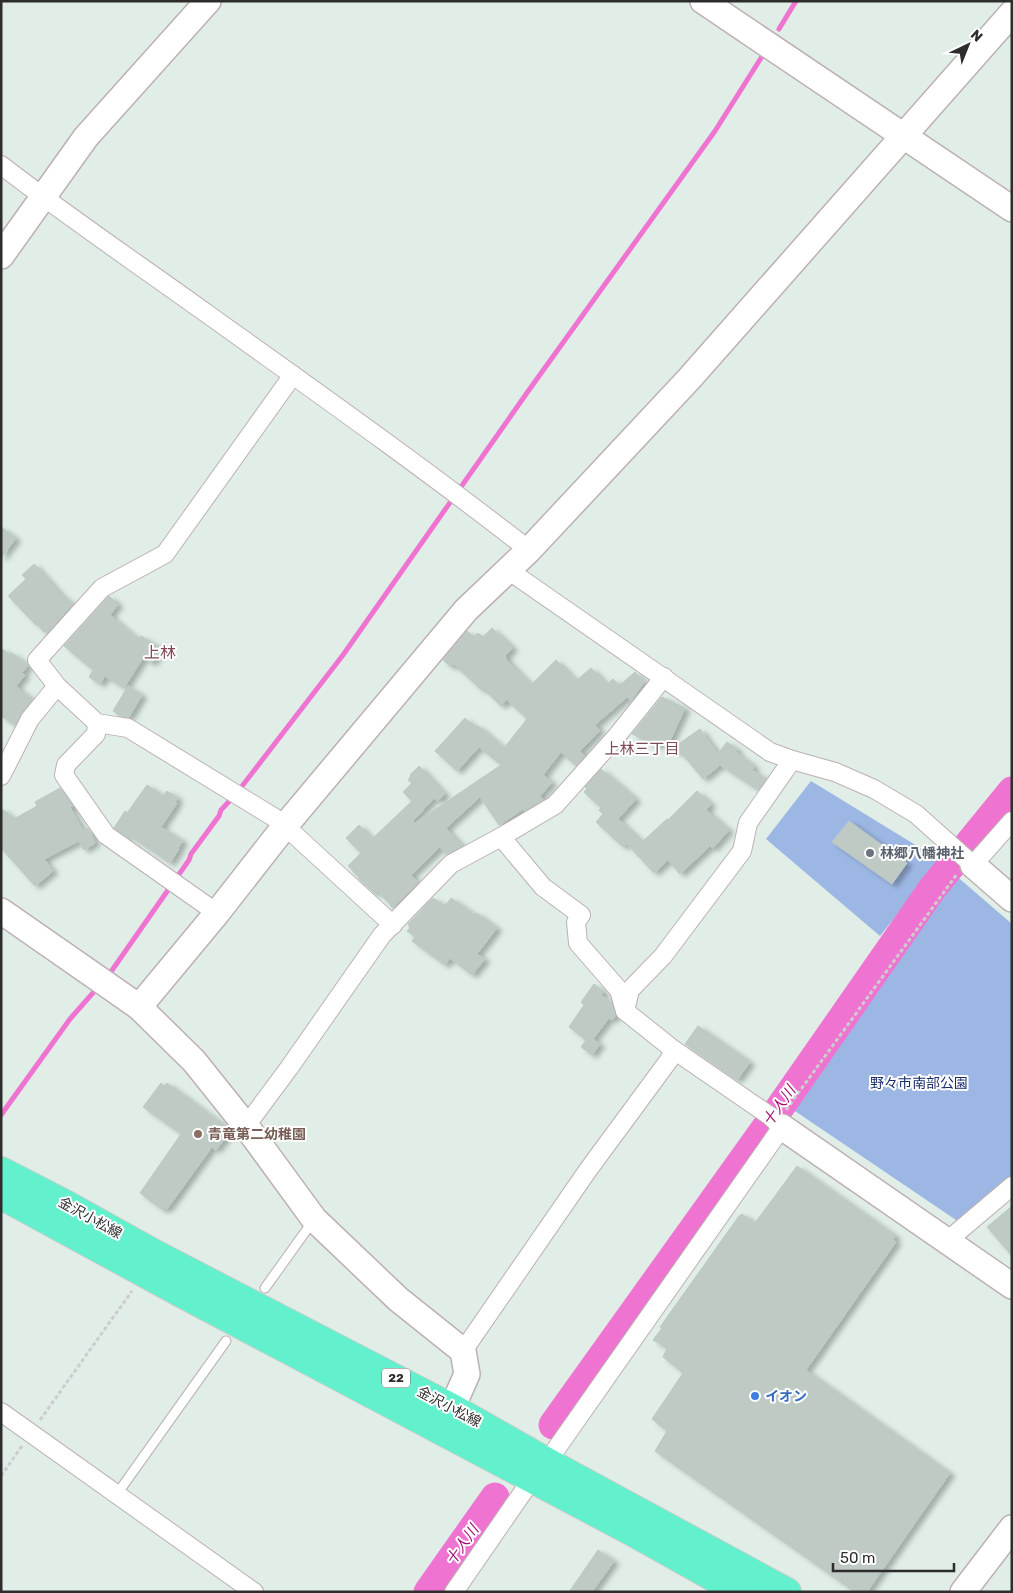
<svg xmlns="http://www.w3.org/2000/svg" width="1013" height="1593" viewBox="0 0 1013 1593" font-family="Rubik,'Noto Sans JP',sans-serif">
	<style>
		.green { fill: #9db7e4 }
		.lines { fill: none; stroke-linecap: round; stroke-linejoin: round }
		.stream { stroke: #ef74d1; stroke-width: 5 }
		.river { stroke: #ef74d1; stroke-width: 29 }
		.building { fill: #bfcac5; stroke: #b9cac3; filter: url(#shadow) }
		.lane-casing { stroke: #bdb0b2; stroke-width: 11 }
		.street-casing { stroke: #bdb0b2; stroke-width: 20 }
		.secondary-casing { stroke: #bdb0b2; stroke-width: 28 }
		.primary-casing { stroke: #cdcdcd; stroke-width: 30 }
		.path { stroke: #cdcdcd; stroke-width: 3; stroke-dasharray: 4 2.5; stroke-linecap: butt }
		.lane { stroke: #fff; stroke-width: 9 }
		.street { stroke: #fff; stroke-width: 18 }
		.secondary { stroke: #fff; stroke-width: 25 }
		.primary { stroke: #62f1cc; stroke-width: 28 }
		.worship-dot { fill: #6b7280; stroke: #fff; stroke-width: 2 }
		.education-dot { fill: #8d6e63; stroke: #fff; stroke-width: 2 }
		.shop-dot { fill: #3f7fe0; stroke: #fff; stroke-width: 2 }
		.labels { text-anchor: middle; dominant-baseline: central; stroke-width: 4; stroke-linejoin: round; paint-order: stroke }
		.shield { fill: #fff; stroke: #6c6c6c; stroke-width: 1 }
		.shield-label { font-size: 12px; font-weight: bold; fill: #2d2d2d }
		.worship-label { font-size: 14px; font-weight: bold; fill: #5b616d; stroke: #fff; text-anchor: start }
		.park-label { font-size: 14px; fill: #1b2e6c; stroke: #fff }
		.education-label { font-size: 14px; font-weight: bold; fill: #785e54; stroke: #fff; text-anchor: start }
		.street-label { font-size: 14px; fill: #2d2d2d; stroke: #fff }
		.shop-label { font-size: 14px; font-weight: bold; fill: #366cbe; stroke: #fff; text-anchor: start }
		.neighbourhood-label { font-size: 15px; fill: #7e4c57; stroke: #fff }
		.water-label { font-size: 15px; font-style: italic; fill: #a00e71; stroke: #fff }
		.quarter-label { font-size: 16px; fill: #7e4c57; stroke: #fff }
	</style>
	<defs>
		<filter id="shadow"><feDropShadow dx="5" dy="3" stdDeviation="2.5" flood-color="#0004"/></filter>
	</defs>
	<rect width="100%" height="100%" fill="#e0eee7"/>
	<g class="green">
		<polygon points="811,781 940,860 880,936 766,839"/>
		<polygon points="954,874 1012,924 1012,1177 959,1222 789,1107"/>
	</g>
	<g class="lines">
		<g class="stream">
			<polyline points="779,29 796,1"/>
			<polyline points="108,976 189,860 191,854 219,816 221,810 236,794 343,655 529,390 715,131 761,58"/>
			<polyline points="1,1115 70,1019 99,986"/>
		</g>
		<g class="river">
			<polyline points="553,1425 767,1126 932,889 1012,791"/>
			<polyline points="428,1592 495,1497"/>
		</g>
	</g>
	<g class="building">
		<polygon points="1,527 16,538 1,558"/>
		<polygon points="34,564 64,598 65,597 72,605 48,632 46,630 44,632 37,624 36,625 9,597 9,595 26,579 22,575"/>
		<polygon points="109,596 118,604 110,615 139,640 141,636 161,648 152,663 143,658 124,688 105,676 100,684 89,677 93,670 64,646"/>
		<polygon points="492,628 513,648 505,656 507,658 506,659 531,685 556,660 576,681 591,668 607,685 613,679 619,686 635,672 644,682 631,701 627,697 595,725 600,730 580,751 585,756 576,766 561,752 543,775 552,782 540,796 543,800 524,811 523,809 499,825 480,797 446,828 462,846 446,854 440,847 411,875 418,883 393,908 378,891 375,894 358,878 359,877 348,866 361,853 346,838 359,825 372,839 412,801 403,792 412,783 408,780 411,776 410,775 419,766 445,794 438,801 434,798 413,821 415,823 501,765 479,747 457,771 435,751 465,718 475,728 477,725 504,748 527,719 507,700 501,706 483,688 481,690 454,664 451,667 443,660 467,631 474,637 478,633 483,637"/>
		<polygon points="1,648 10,655 12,653 28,665 22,673 25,675 16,686 32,700 22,712 15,725 1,716"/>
		<polygon points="128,686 142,695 129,717 120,716 113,711"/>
		<polygon points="662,697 685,708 667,747 659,743 658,746 632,734"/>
		<polygon points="700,729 718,754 727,742 738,750 736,752 754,766 752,770 766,779 758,790 720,765 703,779 683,755 671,749"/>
		<polygon points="601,769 636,799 618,819 642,842 667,819 668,820 697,791 711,804 706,810 729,830 713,848 710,846 680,874 668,860 654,873 626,843 623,847 596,822 603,814 599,810 601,808 584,792 587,789 585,787"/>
		<polygon points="147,785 163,796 167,791 178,798 175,802 177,803 161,827 183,841 178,848 179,849 170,863 128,835 127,837 114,828 125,811 127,813"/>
		<polygon points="60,788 73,806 70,807 83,831 88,828 95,843 84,850 79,841 44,859 53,871 35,886 1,848 1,808 14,819 37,806 35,802"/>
		<polygon points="849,821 907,863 892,884 832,842"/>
		<polygon points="433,898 445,906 451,898 475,915 477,913 497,928 477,954 485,959 472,975 450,958 445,965 412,941 415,937 407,931 410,928 408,924"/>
		<polygon points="594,984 604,992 601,995 612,1003 616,1015 612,1020 609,1018 593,1039 600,1044 592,1055 581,1047 586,1040 569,1027 584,1005 581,1002"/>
		<polygon points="698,1026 750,1062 737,1080 685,1044"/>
		<polygon points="161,1083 165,1086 167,1083 231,1130 216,1150 212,1147 167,1209 165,1208 163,1210 140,1193 181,1134 143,1107"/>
		<polygon points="797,1166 896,1236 893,1239 896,1242 806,1370 950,1473 867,1592 855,1592 655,1451 667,1431 652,1419 683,1373 663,1357 667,1348 653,1340 662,1328 660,1327 739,1216 742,1214 755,1223"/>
		<polygon points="1012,1206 1012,1256 987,1227"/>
		<polygon points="598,1550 614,1561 592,1592 569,1592"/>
	</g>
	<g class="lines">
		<defs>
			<g id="lane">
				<polyline points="265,1288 313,1221"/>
				<polyline points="117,1494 226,1341"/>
			</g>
			<g id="street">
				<path d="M1,165c67,52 137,99 205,148 109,78 218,155 323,237"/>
				<polyline points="293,375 165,554 102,588 37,660 57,686 97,723 128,728 275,818 285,826 393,925"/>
				<polyline points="508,570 770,752 792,760 835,772 874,789 916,814 973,865 1012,821"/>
				<polyline points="97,723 96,734 66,765 64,775 106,835 217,913"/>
				<polyline points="1,776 30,719 57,686"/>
				<polyline points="501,837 543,887 581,915 576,922 578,943 619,990 625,1011 674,1050 770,1116 782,1127 547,1462"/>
				<polyline points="625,1011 630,990 663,956 742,851 748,823 792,760"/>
				<polyline points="246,1126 289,1068 382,935 451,864 501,837 555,805 616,737 664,677"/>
				<polyline points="947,1241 1012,1186"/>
				<polyline points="463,1351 588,1170 669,1060 674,1050"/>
				<polyline points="1,1412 254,1592"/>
				<polyline points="454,1592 532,1479"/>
			</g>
			<g id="secondary">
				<polyline points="703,1 1012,209"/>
				<polyline points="1,256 86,137 208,1"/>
				<polyline points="973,865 1012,899"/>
				<polyline points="1,911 139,1007 194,1061 246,1126 314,1219 398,1299 463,1351 467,1374 452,1408"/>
				<polyline points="139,1007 217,913 285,826 466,610 529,550 689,379 1012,13"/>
				<polyline points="782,1127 1012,1286"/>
				<polyline points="963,1592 1012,1528"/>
			</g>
			<g id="primary">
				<polyline points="1,1171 67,1205 155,1254 452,1408 547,1462 787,1592"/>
				<polyline points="1,1195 181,1293 629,1530 740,1592"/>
			</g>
		</defs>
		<use href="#lane" class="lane-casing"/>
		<use href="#street" class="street-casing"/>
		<use href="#secondary" class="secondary-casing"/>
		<use href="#primary" class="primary-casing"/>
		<g class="path">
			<polyline points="786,1110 957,874"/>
			<polyline points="40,1420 132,1291"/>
			<polyline points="1,1476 22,1446"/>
		</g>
		<use href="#lane" class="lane"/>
		<use href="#street" class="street"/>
		<use href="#secondary" class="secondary"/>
		<use href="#primary" class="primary"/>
	</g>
	<circle class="worship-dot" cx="870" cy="853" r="5"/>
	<circle class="education-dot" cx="198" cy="1134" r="5"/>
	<circle class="shop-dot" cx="755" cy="1396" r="5"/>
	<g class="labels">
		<rect class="shield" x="382" y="1368.5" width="28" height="19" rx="4"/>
		<g class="shield-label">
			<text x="396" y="1378">22</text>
		</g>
		<g class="worship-label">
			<text x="880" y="853">林郷八幡神社</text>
		</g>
		<g class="park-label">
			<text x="919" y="1083">野々市南部公園</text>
		</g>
		<g class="education-label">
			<text x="208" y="1134">青竜第二幼稚園</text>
		</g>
		<g class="street-label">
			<text transform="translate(90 1218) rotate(29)">金沢小松線</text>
			<text transform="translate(449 1407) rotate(28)">金沢小松線</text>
		</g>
		<g class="shop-label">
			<text x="765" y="1396">イオン</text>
		</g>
		<g class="neighbourhood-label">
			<text x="642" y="749">上林三丁目</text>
		</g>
		<g class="water-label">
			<text transform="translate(779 1106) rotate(-55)">十人川</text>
			<text transform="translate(462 1545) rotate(-55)">十人川</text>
		</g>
		<g class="quarter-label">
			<text x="160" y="652">上林</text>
		</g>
	</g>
	<rect width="1013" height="1593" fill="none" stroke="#2d2d2d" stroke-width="5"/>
	<g transform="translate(968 45) rotate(43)" stroke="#ffffff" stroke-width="4" paint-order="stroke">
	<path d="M0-4L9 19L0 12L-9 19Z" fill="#2d2d2d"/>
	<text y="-8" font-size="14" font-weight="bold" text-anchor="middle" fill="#2d2d2d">N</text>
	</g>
	<path d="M833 1563v8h121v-8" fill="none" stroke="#2d2d2d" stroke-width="2.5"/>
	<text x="840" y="1563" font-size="15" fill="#2d2d2d" stroke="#ffffff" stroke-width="4" paint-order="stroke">50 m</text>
</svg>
